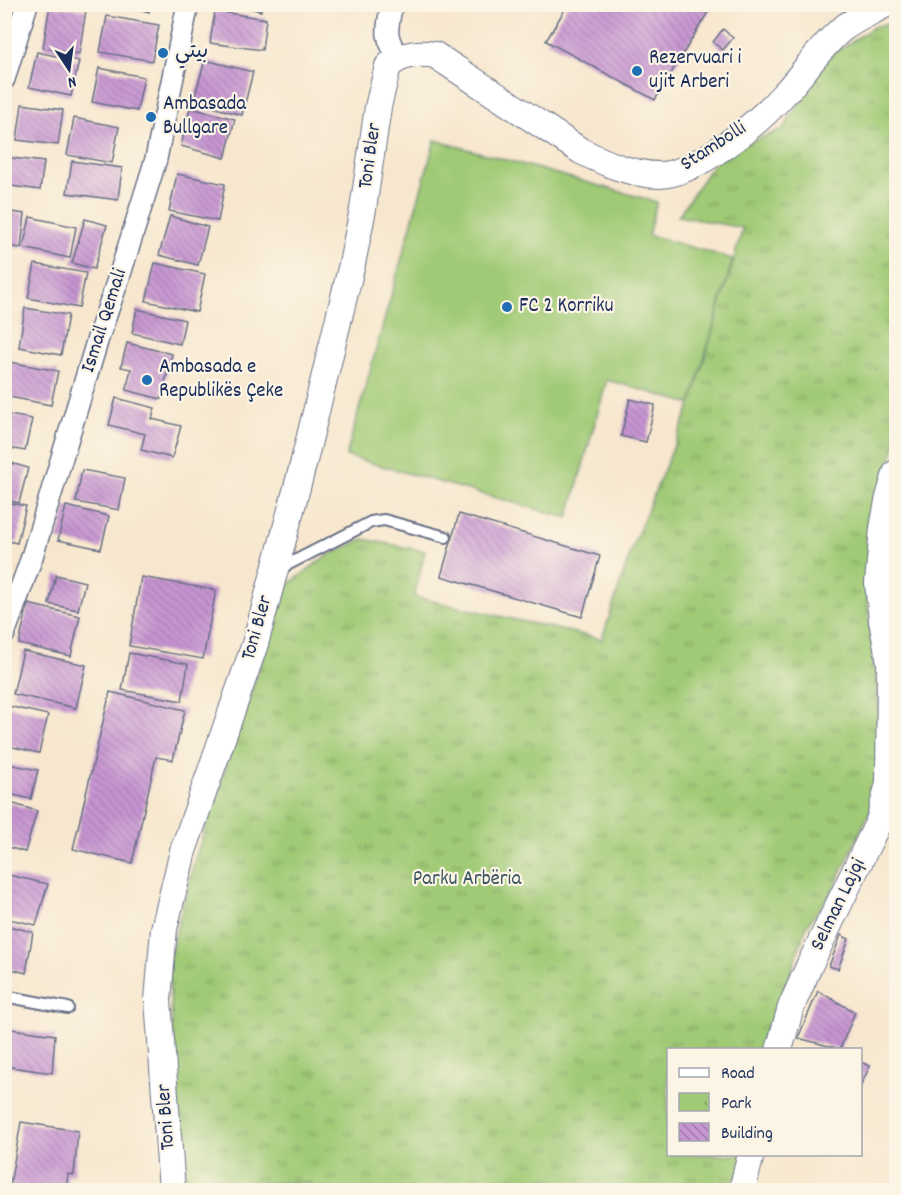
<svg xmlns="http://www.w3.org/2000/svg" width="901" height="1195" viewBox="0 0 901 1195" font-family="Dekko,'Playpen Sans Arabic',sans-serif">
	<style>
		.park { fill: url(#park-tufts); stroke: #5e7c6a; stroke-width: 1.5 }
		.pitch { fill: #a0ca76; stroke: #5e7c6a; stroke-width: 1.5 }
		.building { fill: url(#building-back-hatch) }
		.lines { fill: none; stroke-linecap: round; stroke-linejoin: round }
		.service-casing { stroke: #686f85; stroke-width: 14 }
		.minor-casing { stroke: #686f85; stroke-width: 24 }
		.tertiary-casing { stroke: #686f85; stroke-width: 28 }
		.service { stroke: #fff; stroke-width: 10 }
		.minor { stroke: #fff; stroke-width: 21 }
		.tertiary { stroke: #fff; stroke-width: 26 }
		.poi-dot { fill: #1f6fb2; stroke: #fcf5e5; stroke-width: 2 }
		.labels { text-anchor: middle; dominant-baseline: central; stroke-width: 4.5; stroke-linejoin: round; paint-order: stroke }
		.poi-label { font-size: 21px; fill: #1b2f5e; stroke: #fcf5e5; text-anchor: start }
		.street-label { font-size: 21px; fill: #1b2f5e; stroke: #fcf5e5 }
		.park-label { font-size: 21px; fill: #3c5664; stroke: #fcf5e5 }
	</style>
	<defs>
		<pattern id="park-tufts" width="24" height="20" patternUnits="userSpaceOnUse" patternTransform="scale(1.5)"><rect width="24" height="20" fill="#a0ca76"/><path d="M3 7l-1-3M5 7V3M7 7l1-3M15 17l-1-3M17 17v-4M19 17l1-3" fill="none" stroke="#82a464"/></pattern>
		<pattern id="building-back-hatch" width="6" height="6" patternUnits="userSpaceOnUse" patternTransform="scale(1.5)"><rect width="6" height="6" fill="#c795d2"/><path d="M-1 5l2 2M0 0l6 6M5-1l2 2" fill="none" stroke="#a17aae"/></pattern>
	</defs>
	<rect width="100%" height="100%" fill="#fcf5e5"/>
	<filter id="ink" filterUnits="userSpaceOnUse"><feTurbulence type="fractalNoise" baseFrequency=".0167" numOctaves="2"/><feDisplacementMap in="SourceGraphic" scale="12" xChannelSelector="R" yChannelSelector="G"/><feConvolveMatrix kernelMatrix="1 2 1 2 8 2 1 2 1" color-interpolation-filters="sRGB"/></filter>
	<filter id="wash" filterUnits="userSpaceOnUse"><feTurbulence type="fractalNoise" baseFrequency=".008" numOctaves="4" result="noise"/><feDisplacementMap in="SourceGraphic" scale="24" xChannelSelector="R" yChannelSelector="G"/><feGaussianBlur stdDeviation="1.35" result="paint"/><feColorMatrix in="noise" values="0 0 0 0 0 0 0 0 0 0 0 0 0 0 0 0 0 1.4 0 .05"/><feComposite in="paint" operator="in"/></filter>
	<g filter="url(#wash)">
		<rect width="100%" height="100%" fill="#f7e7ce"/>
		<polygon class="park" points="896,23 896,443 876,509 867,596 879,711 876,798 833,890 807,925 773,1024 767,1049 668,1050 668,1154 743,1155 735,1190 182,1190 168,961 195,859 265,651 281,590 325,557 363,539 425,551 414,597 602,639 633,545 691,404 743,228 678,216 720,154 783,129 828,57 875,26"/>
		<g class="pitch">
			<polygon points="435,140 657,202 648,235 733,259 691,404 607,380 568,518 346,456"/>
			<polygon points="311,1182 311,1190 240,1190 240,1184"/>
		</g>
		<g id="blocks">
			<g class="building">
				<polygon points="124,4 151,4 149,12"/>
				<polygon points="230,4 262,4 261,11"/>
				<polygon points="568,4 713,4 655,100 546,41"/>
				<polygon points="50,5 86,10 79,54 43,48"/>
				<polygon points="215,11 266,19 262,50 210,43"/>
				<polygon points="107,16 159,25 152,61 100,52"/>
				<polygon points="723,29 733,38 723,50 713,42"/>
				<polygon points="37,52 79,61 71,96 29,87"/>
				<polygon points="205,60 253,72 242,115 193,102"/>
				<polygon points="99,68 144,77 137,111 92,102"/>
				<polygon points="22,104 63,110 58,145 17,140"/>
				<polygon points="190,108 235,119 225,158 181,146"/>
				<polygon points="74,118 119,127 112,163 67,155"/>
				<polygon points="4,157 44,162 40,190 4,185"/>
				<polygon points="72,161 122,168 118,200 67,193"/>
				<polygon points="177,174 225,184 218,221 169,211"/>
				<polygon points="4,211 25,214 21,248 4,246"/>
				<polygon points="170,216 208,227 198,265 159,255"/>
				<polygon points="30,217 76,227 70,258 23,248"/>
				<polygon points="85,219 107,225 94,269 72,263"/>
				<polygon points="155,263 205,274 197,312 146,301"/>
				<polygon points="35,264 86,273 79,308 28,298"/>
				<polygon points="25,308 68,315 61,355 19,347"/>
				<polygon points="137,309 185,320 180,344 132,333"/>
				<polygon points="127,343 172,354 161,399 126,390 131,369 121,367"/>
				<polygon points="4,361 58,371 51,405 4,396"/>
				<polygon points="116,398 155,408 152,419 181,426 172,458 141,450 145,434 109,425"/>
				<polygon points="630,399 655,405 646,442 621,436"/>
				<polygon points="4,414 32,419 25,451 4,447"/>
				<polygon points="4,461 28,468 19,503 4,499"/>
				<polygon points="82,470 125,478 119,510 76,502"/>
				<polygon points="4,502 26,506 17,543 4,540"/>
				<polygon points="66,506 109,516 101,549 58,540"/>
				<polygon points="459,514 600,556 582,617 441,576"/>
				<polygon points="56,575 85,582 78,610 49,604"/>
				<polygon points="141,577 216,590 203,659 129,646"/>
				<polygon points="28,604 80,616 71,656 19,644"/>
				<polygon points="23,651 86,665 76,708 13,694"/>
				<polygon points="129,653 188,664 182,701 122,690"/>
				<polygon points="110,692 185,710 173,760 156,757 132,863 73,849"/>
				<polygon points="8,706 48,715 39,753 4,745 4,722"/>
				<polygon points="4,763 38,770 31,799 4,793"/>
				<polygon points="4,801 37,811 25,852 4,846"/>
				<polygon points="4,874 48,884 36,925 4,918"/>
				<polygon points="4,925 33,932 26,973 4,967"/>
				<polygon points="841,935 849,939 838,969 829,966"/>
				<polygon points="818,991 855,1012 840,1049 798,1038"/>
				<polygon points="11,1029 55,1035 52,1073 4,1066"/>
				<polygon points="860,1062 870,1066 860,1087"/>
				<polygon points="21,1122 78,1131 74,1175 68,1174 66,1190 9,1190"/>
			</g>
		</g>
	</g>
	<g filter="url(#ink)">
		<use href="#blocks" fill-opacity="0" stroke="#686f85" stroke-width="1.5"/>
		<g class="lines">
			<defs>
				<g id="service">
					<polyline points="279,569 371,522 384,520 446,537"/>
					<polyline points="4,996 68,1008"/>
				</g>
				<g id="minor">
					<path d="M392,4c-5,25 -9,33 8,54"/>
					<polyline points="4,79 27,4"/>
					<polyline points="4,634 31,560 99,335 120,274 156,159 188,4"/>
				</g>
				<g id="tertiary">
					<polyline points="779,1050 791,1007 810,964 879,821 889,783 890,662 882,621 878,583 883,528 888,501 896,473"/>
					<path d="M172,1190l-14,-190 6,-71 19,-78 72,-207 48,-179 49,-201 11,-55 15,-102 10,-41c14,-12 29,-14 47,-11l146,96c24,12 51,24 79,24 37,-1 99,-53 124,-81 20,-21 36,-47 58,-65 13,-10 30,-17 44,-25"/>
					<polyline points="742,1190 751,1154"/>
				</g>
			</defs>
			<use href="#service" class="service-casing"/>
			<use href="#minor" class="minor-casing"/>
			<use href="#tertiary" class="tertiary-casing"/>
			<use href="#service" class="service"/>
			<use href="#minor" class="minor"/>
			<use href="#tertiary" class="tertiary"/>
		</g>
	</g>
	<g class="poi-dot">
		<circle cx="163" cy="53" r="6"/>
		<circle cx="637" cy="71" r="6"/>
		<circle cx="151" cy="117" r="6"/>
		<circle cx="507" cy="307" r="6"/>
		<circle cx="147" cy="380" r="6"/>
	</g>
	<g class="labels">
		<g class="poi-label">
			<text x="175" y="53">بيتي</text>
			<text x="649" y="59">Rezervuari i<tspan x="649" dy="24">ujit Arberi</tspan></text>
			<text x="163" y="105">Ambasada<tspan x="163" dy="24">Bullgare</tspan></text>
			<text x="519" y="307">FC 2 Korriku</text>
			<text x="159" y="368">Ambasada e<tspan x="159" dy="24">Republikës Çeke</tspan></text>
		</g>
		<g class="street-label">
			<text transform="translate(714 147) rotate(-33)">Stambolli</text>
			<text transform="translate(371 156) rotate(-82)">Toni Bler</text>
			<text transform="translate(105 321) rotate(-72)">Ismail Qemali</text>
			<text transform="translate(258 628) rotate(-74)">Toni Bler</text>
			<text transform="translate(839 905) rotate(-64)">Selman Lajqi</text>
			<text transform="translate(167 1117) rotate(-94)">Toni Bler</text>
		</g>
		<g class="park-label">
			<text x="467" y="880">Parku Arbëria</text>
		</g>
	</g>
	<rect width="901" height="1195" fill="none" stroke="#fcf5e5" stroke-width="24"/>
	<rect x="667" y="1048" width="195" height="108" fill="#fcf5e5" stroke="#a2a6af" stroke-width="1.5"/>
	<rect x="679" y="1068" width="30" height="9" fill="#ffffff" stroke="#a2a6af" stroke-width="1.5"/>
	<text x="721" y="1078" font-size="18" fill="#1b2f5e">Road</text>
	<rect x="679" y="1093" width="30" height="18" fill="url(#park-tufts)" stroke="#a2a6af" stroke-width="1.5"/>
	<text x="721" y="1108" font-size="18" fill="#1b2f5e">Park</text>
	<rect x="679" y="1123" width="30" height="18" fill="url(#building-back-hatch)" stroke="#a2a6af" stroke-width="1.5"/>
	<text x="721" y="1138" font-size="18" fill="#1b2f5e">Building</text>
	<g transform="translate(69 69) rotate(167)" stroke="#fcf5e5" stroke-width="4.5" paint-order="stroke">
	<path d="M0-4.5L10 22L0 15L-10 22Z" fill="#1b2f5e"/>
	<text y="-9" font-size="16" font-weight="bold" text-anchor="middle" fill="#1b2f5e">N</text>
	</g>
</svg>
